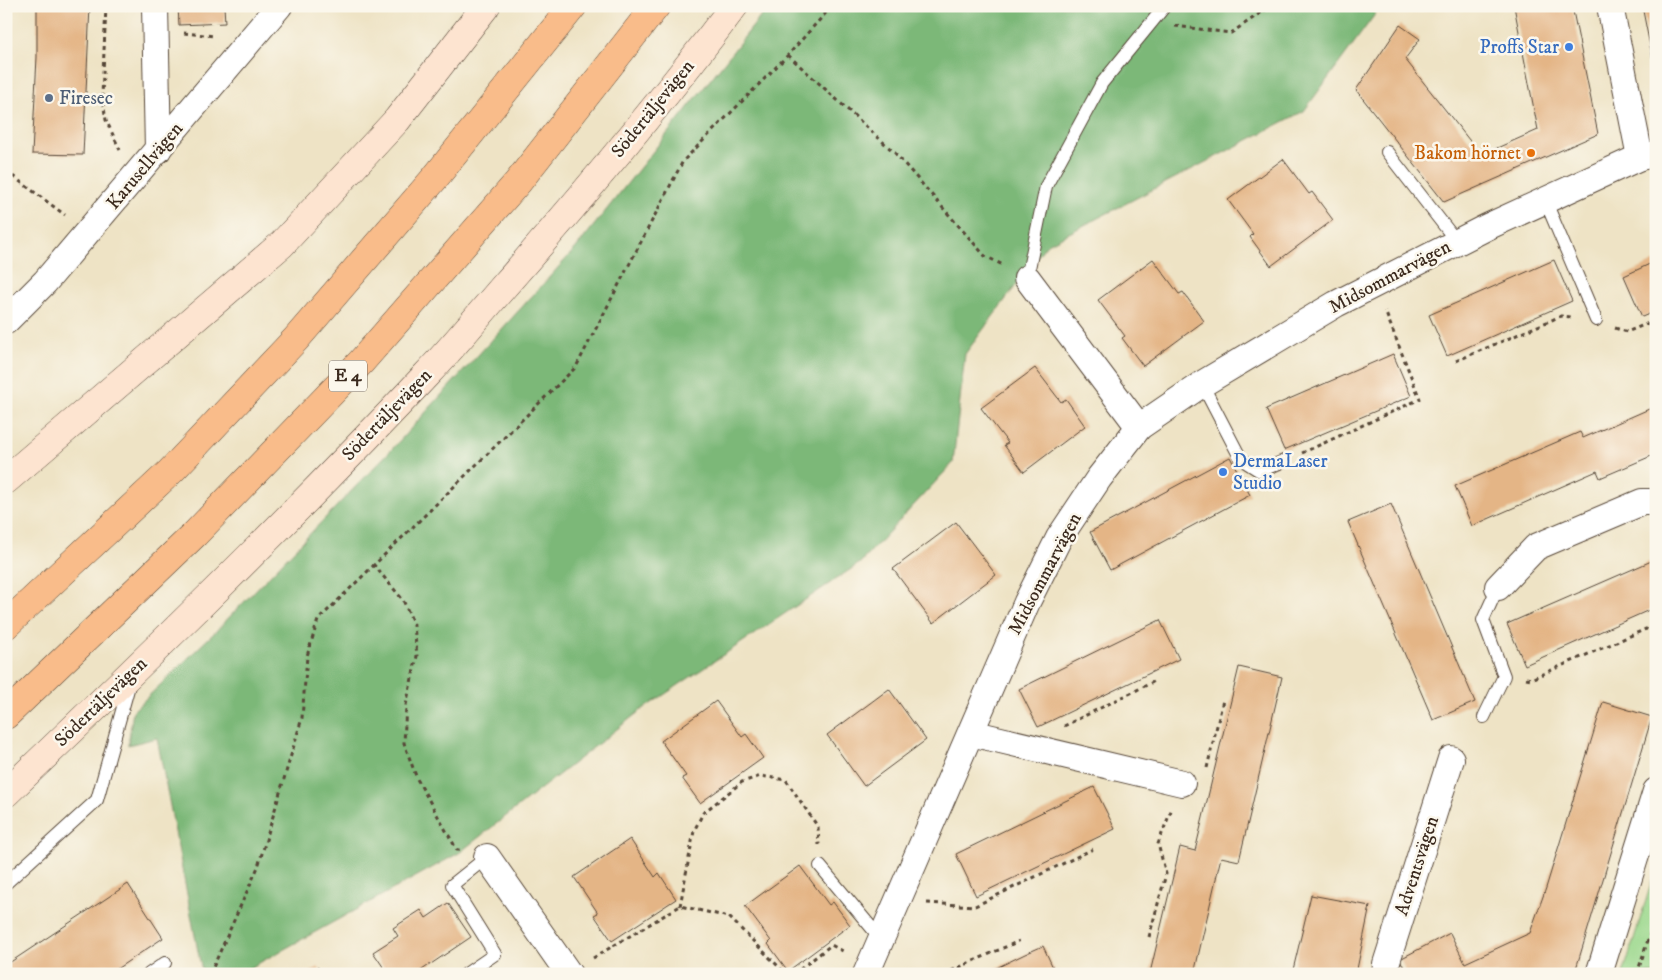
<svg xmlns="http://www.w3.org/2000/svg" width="1662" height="980" viewBox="0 0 1662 980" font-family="'IM FELL DW Pica',serif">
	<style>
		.green { fill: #9bd88d; stroke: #6b8156 }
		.forest { fill: #7cb878; stroke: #5c714b }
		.building { fill: #e4b586 }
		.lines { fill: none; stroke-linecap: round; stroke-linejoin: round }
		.lane-casing { stroke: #564637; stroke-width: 14 }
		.street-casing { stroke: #564637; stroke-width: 28 }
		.secondary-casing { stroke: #564637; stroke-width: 29 }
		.highway-casing { stroke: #564637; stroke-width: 29 }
		.path { stroke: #564637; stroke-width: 3; stroke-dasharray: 4 4; stroke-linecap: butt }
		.lane { stroke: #fff; stroke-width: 12 }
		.street { stroke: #fff; stroke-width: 26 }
		.secondary { stroke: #fde4d0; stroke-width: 28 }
		.highway { stroke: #f9bc8a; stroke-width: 28 }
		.shop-dot { fill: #3f7fe0; stroke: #fbf7ec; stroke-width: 2 }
		.service-dot { fill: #5c6f8a; stroke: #fbf7ec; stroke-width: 2 }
		.food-dot { fill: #e8710a; stroke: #fbf7ec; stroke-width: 2 }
		.labels { text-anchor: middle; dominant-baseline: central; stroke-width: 5; stroke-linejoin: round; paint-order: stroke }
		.shield { fill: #fbf7ec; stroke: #75685c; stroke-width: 1 }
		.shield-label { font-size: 18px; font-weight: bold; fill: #3b2a1e }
		.shop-label { font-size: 19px; fill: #366cbe; stroke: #fbf7ec; text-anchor: end }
		.service-label { font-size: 19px; fill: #4e5e75; stroke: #fbf7ec; text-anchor: start }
		.street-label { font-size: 19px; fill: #3b2a1e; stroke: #fbf7ec }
		.food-label { font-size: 19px; fill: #c56008; stroke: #fbf7ec; text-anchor: end }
	</style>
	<rect width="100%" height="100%" fill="#fbf7ec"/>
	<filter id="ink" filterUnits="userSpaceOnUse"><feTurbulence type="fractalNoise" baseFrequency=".02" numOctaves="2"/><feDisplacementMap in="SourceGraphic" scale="10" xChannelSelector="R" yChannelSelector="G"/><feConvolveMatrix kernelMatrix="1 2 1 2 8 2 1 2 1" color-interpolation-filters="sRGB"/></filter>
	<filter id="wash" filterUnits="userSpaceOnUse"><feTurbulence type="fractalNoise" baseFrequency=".0096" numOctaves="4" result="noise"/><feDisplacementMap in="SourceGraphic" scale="20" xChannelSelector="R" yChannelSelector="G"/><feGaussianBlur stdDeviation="1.12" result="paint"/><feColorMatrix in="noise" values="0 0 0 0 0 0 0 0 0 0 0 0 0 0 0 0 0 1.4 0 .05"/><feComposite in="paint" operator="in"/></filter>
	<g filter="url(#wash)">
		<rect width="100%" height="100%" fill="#eee3c5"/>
		<polygon class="green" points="1656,868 1656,974 1623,974"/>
		<polygon class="forest" points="769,6 1363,6 1376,13 1304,111 1046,245 965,354 953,463 860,563 640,711 459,853 239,974 204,974 202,972 157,738 128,745 133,711 214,633 393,448 576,248"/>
		<g id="blocks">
			<g class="building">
				<polygon points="37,6 90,6 83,155 32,154 37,57"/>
				<polygon points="178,6 224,6 225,23 179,25"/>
				<polygon points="1514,6 1572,6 1598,134 1444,202 1356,90 1400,25 1420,39 1405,59 1481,155 1538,130"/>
				<polygon points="1642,6 1656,6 1656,71 1655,71"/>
				<polygon points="1283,159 1309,194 1312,192 1333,220 1271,266 1250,237 1253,234 1228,200"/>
				<polygon points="1153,259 1179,294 1183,292 1204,321 1143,366 1122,338 1125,336 1098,300"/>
				<polygon points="1554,260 1572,301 1447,356 1429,315"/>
				<polygon points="1656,261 1656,311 1642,317 1624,276"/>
				<polygon points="1393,354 1411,396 1284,450 1266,409"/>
				<polygon points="1035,368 1061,402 1066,399 1085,426 1024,472 1004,445 1008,443 981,408"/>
				<polygon points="1656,406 1656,454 1600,478 1597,471 1472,526 1455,486 1580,432 1583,438"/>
				<polygon points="1230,457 1250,495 1110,570 1090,532"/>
				<polygon points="1391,504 1475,702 1433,720 1348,522"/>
				<polygon points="956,522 996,575 933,623 893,569"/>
				<polygon points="1656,559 1656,607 1525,665 1507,624"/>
				<polygon points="1160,620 1179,659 1038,727 1019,689"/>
				<polygon points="1239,667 1282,677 1239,861 1221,857 1194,974 1150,973 1180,847 1195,851"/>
				<polygon points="889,689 926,740 864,786 827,735"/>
				<polygon points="716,701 742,737 746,734 763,758 700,803 682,778 686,776 661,741"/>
				<polygon points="1603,702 1652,717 1575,972 1571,974 1407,974 1400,959 1450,933 1465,963 1530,933 1546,888"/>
				<polygon points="1094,787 1115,829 976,896 956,854"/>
				<polygon points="630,839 655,877 659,873 676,899 612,941 594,915 598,913 574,877"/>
				<polygon points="800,866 829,905 833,902 850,925 788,971 768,944 771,941 745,906"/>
				<polygon points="128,884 163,938 109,974 6,974 6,965"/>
				<polygon points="1311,895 1370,906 1356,974 1292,974"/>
				<polygon points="448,903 471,937 416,974 388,974 373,952 398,936 393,928 421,910 426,918"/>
				<polygon points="1043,946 1056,974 984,974 1025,954"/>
				<polygon points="318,967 322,974 308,974"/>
			</g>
		</g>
	</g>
	<g filter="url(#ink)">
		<use href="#blocks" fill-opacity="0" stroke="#564637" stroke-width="1"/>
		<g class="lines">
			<defs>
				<g id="lane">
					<polyline points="1387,152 1457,242"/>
					<polyline points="1545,200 1596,320"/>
					<polyline points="1027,278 1046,186 1102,83 1165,6"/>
					<polyline points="1202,384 1241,459 1260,471 1284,461"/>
					<polyline points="1484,717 1504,676 1483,620 1498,587"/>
					<polyline points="820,866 881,939"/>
					<polyline points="6,883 97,800 130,682"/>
					<polyline points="149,974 165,963"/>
					<polyline points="466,974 495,954 452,885 487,857"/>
				</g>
				<g id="street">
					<polyline points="155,6 158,150"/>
					<polyline points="1610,6 1640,157"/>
					<polyline points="1027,278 1139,427"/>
					<polyline points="6,321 45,282 279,6"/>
					<polyline points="1498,587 1536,547 1642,502 1656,502"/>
					<polyline points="971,733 1182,783"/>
					<polyline points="487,857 569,974"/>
					<polyline points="866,974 1027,602 1059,538 1099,478 1139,427 1202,384 1336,304 1487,227 1640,157 1656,154"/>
					<polyline points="1385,974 1386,964 1451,759"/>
					<polyline points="1599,974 1656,791"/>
				</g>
				<g id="secondary">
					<polyline points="6,480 282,244 397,120 486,6"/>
					<path d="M6,793c144,-137 285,-274 421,-419 27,-28 52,-59 78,-89 79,-90 157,-183 229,-279"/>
				</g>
				<g id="highway">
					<polyline points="6,625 171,471 296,339 434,179 573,6"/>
					<polyline points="6,715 195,534 361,362 518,182 656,6"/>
				</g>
			</defs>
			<use href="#lane" class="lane-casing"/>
			<use href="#street" class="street-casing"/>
			<use href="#secondary" class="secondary-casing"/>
			<use href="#highway" class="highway-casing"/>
			<g class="path">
				<polyline points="106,6 102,96 106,120 120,150"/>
				<polyline points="1175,26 1231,33 1271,6"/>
				<polyline points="184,33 215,36"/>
				<polyline points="788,55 895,153 985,256 1003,265"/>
				<polyline points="6,154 10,174 65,215"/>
				<polyline points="1615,328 1627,332 1656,320"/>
				<polyline points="1456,361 1561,316 1571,317"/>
				<polyline points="1302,453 1420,399 1385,311"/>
				<polyline points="373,564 403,600 414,625 417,656 406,705 404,743 417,779 457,850 460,850"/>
				<polyline points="1526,678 1531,679 1646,629 1656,635"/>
				<polyline points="1064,726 1153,682"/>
				<polyline points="1207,768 1223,700"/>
				<polyline points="927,903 975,906 1093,849"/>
				<polyline points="680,906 694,831 703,813 742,782 761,776 786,780 818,827 819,845"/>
				<polyline points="1149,937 1166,874 1158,844 1172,808"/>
				<polyline points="593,958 680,906 729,917 786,974"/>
				<polyline points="210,974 258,867 302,718 307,656 318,620 576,367 683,161 788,55 832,6"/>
				<polyline points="794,974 831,945 845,952"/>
				<polyline points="944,974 1019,941"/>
				<polyline points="1637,974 1656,915"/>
				<polyline points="1645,974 1656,963"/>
			</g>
			<use href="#lane" class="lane"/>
			<use href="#street" class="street"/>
			<use href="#secondary" class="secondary"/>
			<use href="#highway" class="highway"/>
		</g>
	</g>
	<g class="shop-dot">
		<circle cx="1569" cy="47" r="5"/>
		<circle cx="1223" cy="472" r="5"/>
	</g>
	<circle class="service-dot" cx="49" cy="98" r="5"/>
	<circle class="food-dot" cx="1531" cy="153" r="5"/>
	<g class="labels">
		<rect class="shield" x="329" y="360.5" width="38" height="31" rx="4"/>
		<g class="shield-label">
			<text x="348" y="376">E 4</text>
		</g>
		<g class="shop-label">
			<text x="1559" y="47">Proffs Star</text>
			<text x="1233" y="461" text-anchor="start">DermaLaser<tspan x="1233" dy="22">Studio</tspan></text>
		</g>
		<g class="service-label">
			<text x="59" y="98">Firesec</text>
		</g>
		<g class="street-label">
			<text transform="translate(653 109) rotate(-51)">Södertäljevägen</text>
			<text transform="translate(145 166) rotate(-50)">Karusellvägen</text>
			<text transform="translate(1390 277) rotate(-28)">Midsommarvägen</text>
			<text transform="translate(387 415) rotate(-46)">Södertäljevägen</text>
			<text transform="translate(1045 574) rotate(-62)">Midsommarvägen</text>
			<text transform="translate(101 702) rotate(-44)">Södertäljevägen</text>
			<text transform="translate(1417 866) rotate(-72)">Adventsvägen</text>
		</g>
		<g class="food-label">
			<text x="1521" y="153">Bakom hörnet</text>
		</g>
	</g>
	<rect width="1662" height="980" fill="none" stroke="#fbf7ec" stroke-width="25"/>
</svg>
